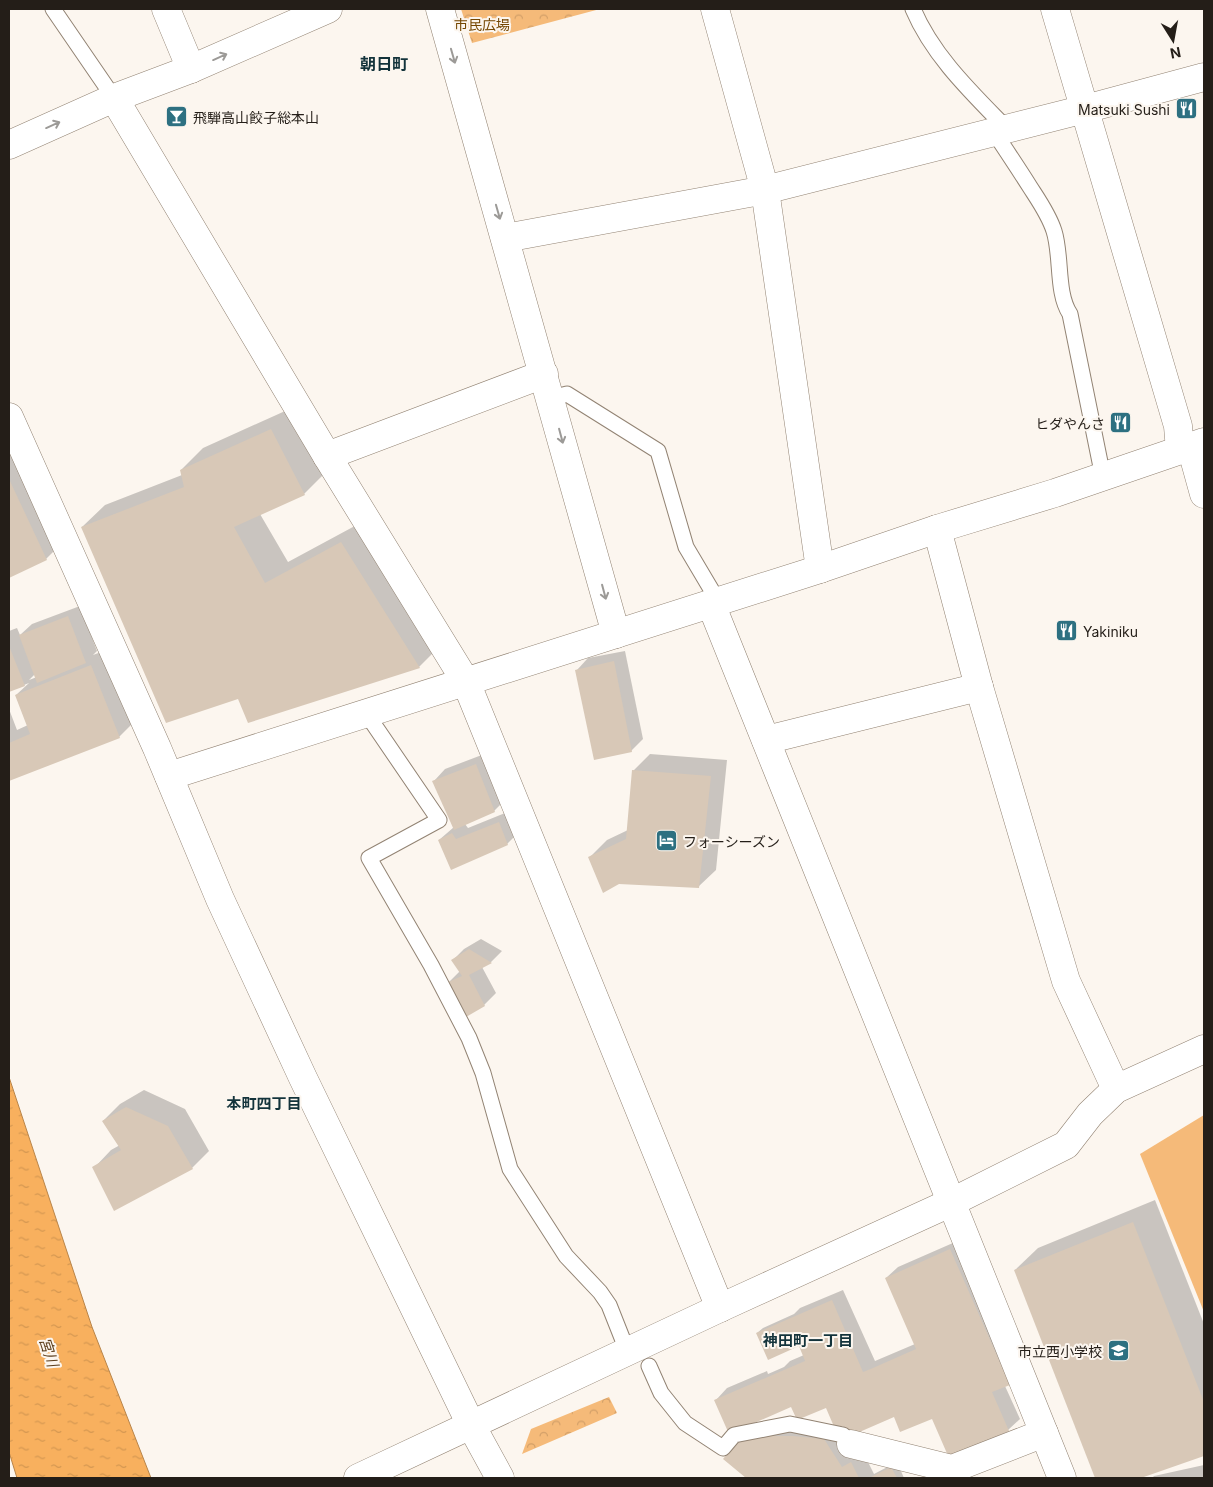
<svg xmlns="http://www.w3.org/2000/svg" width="1213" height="1487" viewBox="0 0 1213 1487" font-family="Inter,'Noto Sans JP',sans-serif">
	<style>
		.park { fill: url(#park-crowns) }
		.pitch { fill: #f5ba79 }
		.water { fill: url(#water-ripples); stroke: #b88449 }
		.shadow { fill: #0003; fill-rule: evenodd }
		.building { fill: #d8c8b7 }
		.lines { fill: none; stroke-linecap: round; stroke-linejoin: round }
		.service-casing { stroke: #928373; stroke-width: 17 }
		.minor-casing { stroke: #928373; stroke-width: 29 }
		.tertiary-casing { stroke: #928373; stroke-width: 29 }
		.service { stroke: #fff; stroke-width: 15 }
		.minor { stroke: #fff; stroke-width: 28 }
		.tertiary { stroke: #fff; stroke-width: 28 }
		.oneway { stroke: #9c9a97 }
		.labels { text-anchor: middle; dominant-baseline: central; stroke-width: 4; stroke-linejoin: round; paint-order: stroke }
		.park-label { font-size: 14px; fill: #744601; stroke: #fcf6ef }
		.poi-label { font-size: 14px; fill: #241e18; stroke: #fcf6ef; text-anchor: end }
		.neighbourhood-label { font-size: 15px; font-weight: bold; fill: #13333b; stroke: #fcf6ef }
		.water-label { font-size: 15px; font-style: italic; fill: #5c3e1d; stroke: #fcf6ef }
		.quarter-label { font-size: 16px; font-weight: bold; fill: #13333b; stroke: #fcf6ef }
	</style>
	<defs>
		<pattern id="park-crowns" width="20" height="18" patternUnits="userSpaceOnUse" patternTransform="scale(1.25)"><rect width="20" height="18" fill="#f5ba79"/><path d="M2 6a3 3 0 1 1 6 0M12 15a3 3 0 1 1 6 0" fill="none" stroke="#d29f68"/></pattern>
		<pattern id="water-ripples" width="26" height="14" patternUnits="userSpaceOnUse" patternTransform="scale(1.25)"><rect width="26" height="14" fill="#f8b05e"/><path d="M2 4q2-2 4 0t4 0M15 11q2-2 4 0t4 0" fill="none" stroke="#d49751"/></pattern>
	</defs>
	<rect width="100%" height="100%" fill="#fcf6ef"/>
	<g class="park">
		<polygon points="461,9 600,9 472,43"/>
		<polygon points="609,1397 617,1413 522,1454 531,1429"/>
	</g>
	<polygon class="pitch" points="1204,1115 1204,1312 1140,1154"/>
	<polygon class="water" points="9,1077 92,1327 151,1478 17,1478 9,1452"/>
	<g class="shadow">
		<polygon points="294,407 326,472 304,494 260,514 288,562 364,521 441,645 419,667 239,698 82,527 105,505 182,475 181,470 203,448"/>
		<polygon points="9,425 57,548 46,559 9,577"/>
		<path d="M80,606l17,45 -4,4 16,-6 27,71 -17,17 -110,43v-71l8,21 11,-5 -12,-30 13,-12 -20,8v-60l8,-3 3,7 12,-11zM35,674l2,3 -8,3z"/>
		<polygon points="625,651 643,739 631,751 577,670 588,658"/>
		<polygon points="487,753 506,799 494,811 465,824 468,828 510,811 519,832 507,844 439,840 454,827 434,781 445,769"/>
		<polygon points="650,754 727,760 716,870 698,887 590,857 607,840 628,830 633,771"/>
		<polygon points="481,939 502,951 491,962 482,967 496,993 484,1005 448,983 460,971 453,960 464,949"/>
		<polygon points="144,1090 185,1109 209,1151 192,1168 114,1209 94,1168 111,1150 120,1145 103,1121 120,1104"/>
		<polygon points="1155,1200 1204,1324 1204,1455 1137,1478 1096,1478 1015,1270 1038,1248"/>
		<polygon points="962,1239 1020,1372 1005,1386 1020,1419 1008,1430 932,1417 895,1416 826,1406 716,1400 727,1388 767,1371 768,1374 784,1367 790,1361 804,1355 799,1344 757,1333 763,1328 794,1314 800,1308 843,1290 875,1361 915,1344 886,1278 898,1267"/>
		<polygon points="805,1425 863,1452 874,1474 897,1462 904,1478 748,1478 724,1459 738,1443"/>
		<polygon points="1204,1465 1204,1478 1152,1478 1154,1476"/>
	</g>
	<g class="building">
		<polygon points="271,429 305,495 234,527 265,583 341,542 420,668 248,723 238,699 166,723 81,527 184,487 180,470"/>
		<polygon points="9,479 47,560 9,578"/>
		<polygon points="68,616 86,663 37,683 19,635"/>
		<polygon points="9,646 25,686 9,692"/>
		<polygon points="614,661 632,752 594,760 575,670"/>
		<polygon points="91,665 120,738 9,781 9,743 30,734 15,695"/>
		<polygon points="476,764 495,812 454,830 432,781"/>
		<polygon points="632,770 711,776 699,888 619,884 603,893 588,857 626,839"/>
		<polygon points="499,822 508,845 451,870 438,840 452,833 456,839"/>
		<polygon points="469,949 492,963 469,975 485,1006 466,1017 446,983 462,976 451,960"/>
		<polygon points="126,1107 168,1126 193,1169 114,1211 92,1167 121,1150 102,1121"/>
		<polygon points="1133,1222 1204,1402 1204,1456 1141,1478 1095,1478 1014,1270"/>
		<polygon points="950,1249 1010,1385 992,1392 1009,1431 949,1458 932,1419 900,1432 894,1417 848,1437 843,1426 835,1429 826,1408 797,1420 791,1407 729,1434 714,1400 805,1361 799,1346 768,1360 756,1333 832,1300 863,1372 873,1368 916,1349 885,1278"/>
		<polygon points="763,1436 793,1436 824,1439 842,1467 851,1462 859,1478 746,1478 723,1459 737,1442"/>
		<polygon points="891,1467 897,1478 869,1478"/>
	</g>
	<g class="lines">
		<defs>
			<g id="service">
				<polyline points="53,9 114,98"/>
				<path d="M913,9c20,47 58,83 93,119"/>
				<path d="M994,132c12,18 24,36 36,55 9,14 19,28 24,44 8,25 2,62 16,83l33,163"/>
				<polyline points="551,398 567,394 658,451 686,547 718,601"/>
				<polyline points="366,713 439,820 369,858 431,965 469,1038 483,1073 510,1169 566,1256 600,1292 609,1305 628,1353"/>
				<polyline points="649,1366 661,1393 685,1423 723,1448 734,1435 790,1424 843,1435 851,1444"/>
			</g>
			<g id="minor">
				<polyline points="166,9 191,69"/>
				<polyline points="440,9 616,634"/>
				<polyline points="715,9 765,190 820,569"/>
				<polyline points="1055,9 1178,426 1180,450"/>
				<polyline points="114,98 327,456 466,682 720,1308"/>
				<polyline points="9,145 114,98 191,69 328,9"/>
				<polyline points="505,238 765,190 1085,109 1204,77"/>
				<polyline points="9,417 157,748 220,899 303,1078 471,1425 500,1478"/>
				<polyline points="1191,447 1204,494"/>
				<polyline points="327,456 544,374"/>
				<polyline points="937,529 979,687 1066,981 1116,1089"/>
				<polyline points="711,604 1062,1478"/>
				<polyline points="766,740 979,687"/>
				<polyline points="169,776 820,569 937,529 1055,493 1204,442"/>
				<polyline points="851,1444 952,1469 1044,1433"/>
			</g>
			<polyline id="tertiary" points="358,1478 720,1308 952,1202 1066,1145 1090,1114 1116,1089 1204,1049"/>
		</defs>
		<use href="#service" class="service-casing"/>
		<use href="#minor" class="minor-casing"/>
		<use href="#tertiary" class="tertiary-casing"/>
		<use href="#service" class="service"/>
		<use href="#minor" class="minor"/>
		<use href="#tertiary" class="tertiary"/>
	</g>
	<defs><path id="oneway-shaft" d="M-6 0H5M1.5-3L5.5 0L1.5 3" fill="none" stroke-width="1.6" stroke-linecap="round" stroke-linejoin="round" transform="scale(1.25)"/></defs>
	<g class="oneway">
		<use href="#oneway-shaft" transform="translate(453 56) rotate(74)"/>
		<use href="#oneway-shaft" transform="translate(220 57) rotate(-24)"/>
		<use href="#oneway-shaft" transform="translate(53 125) rotate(-24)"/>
		<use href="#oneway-shaft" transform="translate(498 212) rotate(74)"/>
		<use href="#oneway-shaft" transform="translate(561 436) rotate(75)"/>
		<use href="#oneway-shaft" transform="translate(604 592) rotate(75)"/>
	</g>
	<defs>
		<symbol id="restaurant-square" viewBox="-11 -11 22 22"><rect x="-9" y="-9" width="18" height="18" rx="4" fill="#2d7081" stroke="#fcf6ef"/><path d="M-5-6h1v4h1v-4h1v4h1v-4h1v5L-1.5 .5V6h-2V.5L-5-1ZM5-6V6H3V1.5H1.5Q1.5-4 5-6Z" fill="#fff"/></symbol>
		<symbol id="bar-square" viewBox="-11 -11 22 22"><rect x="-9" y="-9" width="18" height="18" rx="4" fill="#2d7081" stroke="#fcf6ef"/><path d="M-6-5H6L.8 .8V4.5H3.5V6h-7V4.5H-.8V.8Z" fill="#fff"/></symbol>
		<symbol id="hotel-square" viewBox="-11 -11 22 22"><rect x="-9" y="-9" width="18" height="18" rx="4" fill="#2d7081" stroke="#fcf6ef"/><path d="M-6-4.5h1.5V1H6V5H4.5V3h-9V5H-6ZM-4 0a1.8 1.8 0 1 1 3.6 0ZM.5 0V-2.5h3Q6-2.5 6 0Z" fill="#fff"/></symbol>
		<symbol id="school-square" viewBox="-11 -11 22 22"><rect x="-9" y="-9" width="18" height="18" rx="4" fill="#2d7081" stroke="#fcf6ef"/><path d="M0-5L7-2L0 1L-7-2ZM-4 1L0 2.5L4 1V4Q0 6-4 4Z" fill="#fff"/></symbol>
	</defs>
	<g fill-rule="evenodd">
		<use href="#restaurant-square" x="1174" y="96" width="25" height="25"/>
		<use href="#bar-square" x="164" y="104" width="25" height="25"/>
		<use href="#restaurant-square" x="1108" y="410" width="25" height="25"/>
		<use href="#restaurant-square" x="1054" y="618" width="25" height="25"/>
		<use href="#hotel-square" x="654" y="828" width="25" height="25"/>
		<use href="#school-square" x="1106" y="1338" width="25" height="25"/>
	</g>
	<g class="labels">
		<g class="park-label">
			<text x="482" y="24">市民広場</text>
		</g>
		<g class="poi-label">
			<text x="1170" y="109">Matsuki Sushi</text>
			<text x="193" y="117" text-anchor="start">飛騨高山餃子総本山</text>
			<text x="1105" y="423">ヒダやんさ</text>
			<text x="1083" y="631" text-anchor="start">Yakiniku</text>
			<text x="683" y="841" text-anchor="start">フォーシーズン</text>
			<text x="1102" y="1351">市立西小学校</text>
		</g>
		<g class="neighbourhood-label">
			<text x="264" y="1103">本町四丁目</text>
			<text x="808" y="1340">神田町一丁目</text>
		</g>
		<g class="water-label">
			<text transform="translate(49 1352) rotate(72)">宮川</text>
		</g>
		<g class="quarter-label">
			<text x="384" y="64">朝日町</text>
		</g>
	</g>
	<rect width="1213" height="1487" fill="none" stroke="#241e18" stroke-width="20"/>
	<g transform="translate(1173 40) rotate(169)" stroke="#fcf6ef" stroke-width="4" paint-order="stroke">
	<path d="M0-4L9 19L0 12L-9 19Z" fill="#241e18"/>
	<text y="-8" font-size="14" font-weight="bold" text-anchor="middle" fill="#241e18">N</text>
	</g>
</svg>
